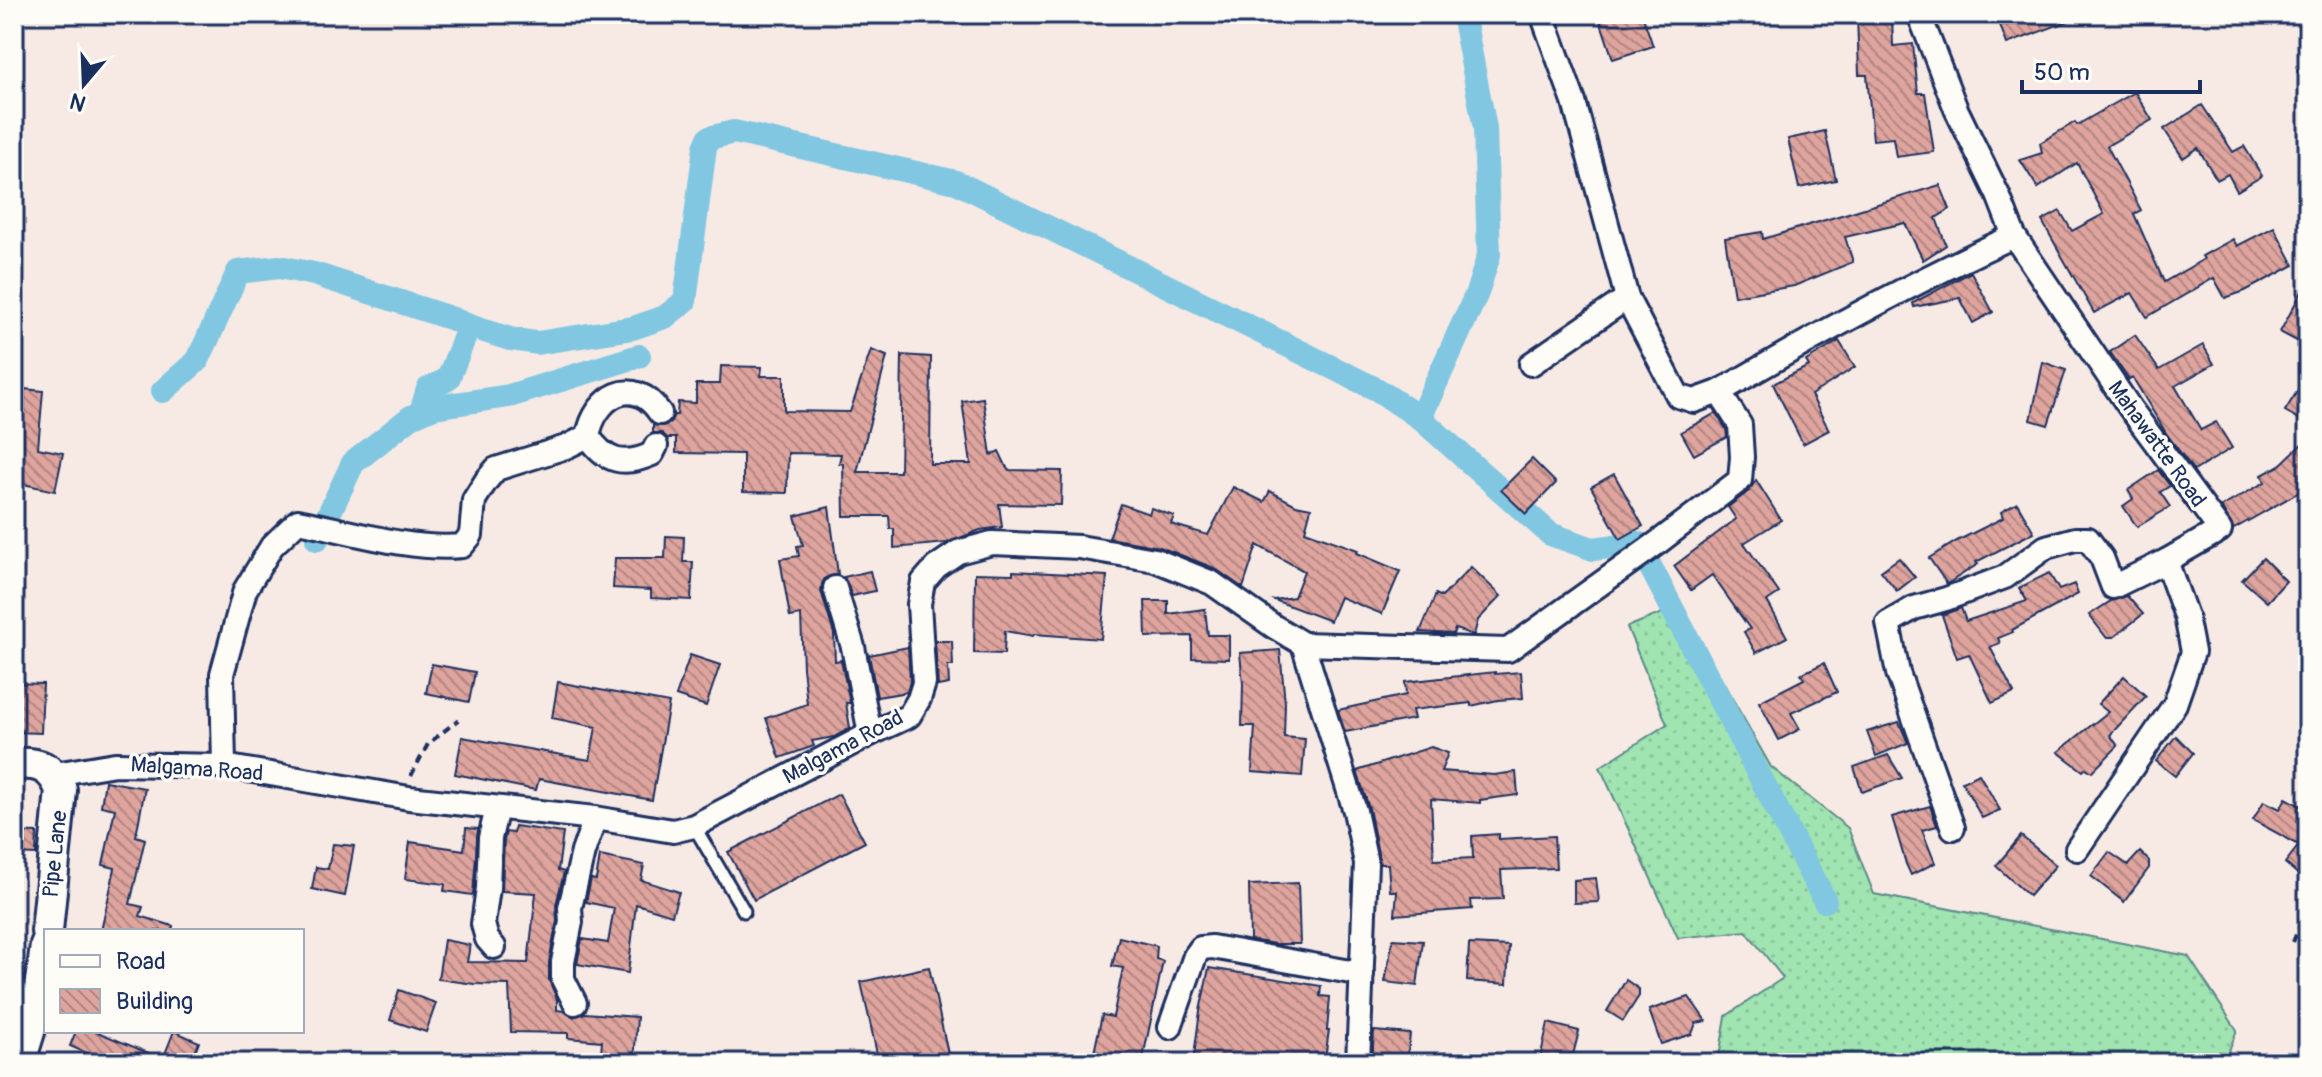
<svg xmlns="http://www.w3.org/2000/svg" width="2322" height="1077" viewBox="0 0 2322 1077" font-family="Pangolin,sans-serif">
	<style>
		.grass { fill: url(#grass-dots); stroke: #5d8a88; stroke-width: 2 }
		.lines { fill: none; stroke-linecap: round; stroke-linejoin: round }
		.canal { stroke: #81c7e1; stroke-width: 24 }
		.building { fill: url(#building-back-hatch); stroke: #1b2f5e; stroke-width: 2 }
		.lane-casing { stroke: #1b2f5e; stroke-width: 17 }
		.street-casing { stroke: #1b2f5e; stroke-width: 28 }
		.secondary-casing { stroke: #1b2f5e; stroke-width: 36 }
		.path { stroke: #1b2f5e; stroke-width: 4; stroke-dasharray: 8 6; stroke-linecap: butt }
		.lane { stroke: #fdfcf7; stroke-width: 11 }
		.street { stroke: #fdfcf7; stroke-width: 22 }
		.secondary { stroke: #fdfcf7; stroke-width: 30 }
		.labels { text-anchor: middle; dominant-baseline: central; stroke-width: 7; stroke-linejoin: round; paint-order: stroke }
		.street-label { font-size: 22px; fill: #1b2f5e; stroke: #fdfcf7 }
	</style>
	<defs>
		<pattern id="grass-dots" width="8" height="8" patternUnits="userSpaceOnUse" patternTransform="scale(2)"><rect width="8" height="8" fill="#9fe4b1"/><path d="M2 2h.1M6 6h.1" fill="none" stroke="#88c49b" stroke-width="1.8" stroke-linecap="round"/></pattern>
		<pattern id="building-back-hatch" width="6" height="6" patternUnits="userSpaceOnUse" patternTransform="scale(2)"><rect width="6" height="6" fill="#dea49d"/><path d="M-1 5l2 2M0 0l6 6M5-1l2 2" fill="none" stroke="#b38683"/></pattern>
	</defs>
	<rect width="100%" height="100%" fill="#f7eae5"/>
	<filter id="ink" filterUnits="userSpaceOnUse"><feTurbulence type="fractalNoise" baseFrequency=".0125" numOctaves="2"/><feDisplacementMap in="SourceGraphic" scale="16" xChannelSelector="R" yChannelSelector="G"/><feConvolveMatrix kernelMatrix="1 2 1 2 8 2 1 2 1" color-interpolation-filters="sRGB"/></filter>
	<g filter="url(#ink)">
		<polygon class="grass" points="1680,606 1771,767 1848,828 1874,894 2188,956 2237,1030 2224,1063 1718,1063 1726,1016 1783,978 1746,931 1678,938 1600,767 1667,724 1627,627"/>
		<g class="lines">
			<g class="canal">
				<polyline points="163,391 198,360 238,272 279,267 314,274 453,319 469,326 510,339 537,343 633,328 665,317 685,301 705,147 709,138 734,132 956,182 1378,390 1420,418 1550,534 1593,549 1638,543 1825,901"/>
				<polyline points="421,412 428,389 448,379 469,326"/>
				<polyline points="1420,418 1477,293 1489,255 1485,128 1463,14"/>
				<polyline points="317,539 353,463 411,417 434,407 509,396 639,356"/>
			</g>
		</g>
		<g class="building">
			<polygon points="1598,14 1642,14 1653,46 1613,59"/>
			<polygon points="1857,14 1892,14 1893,46 1913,44 1918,93 1925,93 1934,152 1896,157 1893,138 1873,140 1867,75 1859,75"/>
			<polygon points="1996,14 2082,14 2082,16 2007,44"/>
			<polygon points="2135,92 2152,120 2107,146 2141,210 2134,214 2164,282 2204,259 2202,256 2233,239 2237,246 2274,227 2294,265 2245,291 2225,298 2214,278 2147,317 2132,293 2094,313 2042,221 2060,211 2072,231 2104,214 2077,163 2038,188 2020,160 2042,153 2040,143 2075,122 2077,125"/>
			<polygon points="2202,105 2233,152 2244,146 2262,176 2237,191 2228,174 2217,180 2198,148 2183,158 2164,129"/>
			<polygon points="1825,131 1836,180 1799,188 1788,139"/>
			<polygon points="1940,185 1950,209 1936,218 1946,245 1923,260 1905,223 1845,237 1853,262 1794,286 1734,296 1725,238 1762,232 1763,239"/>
			<polygon points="1971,272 1993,312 1973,323 1960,298 1914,307 1913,303"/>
			<polygon points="2308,280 2308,347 2280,332"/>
			<polygon points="2135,335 2159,370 2203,345 2214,364 2175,386 2201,430 2216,422 2232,448 2194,471 2166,433 2133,378 2129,380 2110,352"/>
			<polygon points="1839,341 1855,367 1811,395 1829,430 1803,444 1773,384 1809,366 1806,361"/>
			<polygon points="871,350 887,356 857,472 900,472 902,355 931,357 930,464 971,464 962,401 983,398 991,455 999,451 1008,470 1062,471 1061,505 999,504 1002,527 980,530 947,543 894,548 894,529 890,529 889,516 844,516 843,464 839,463 841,454 788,453 787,493 743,492 743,454 676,453 676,438 667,438 662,433 653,433 653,425 663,426 670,423 674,415 677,415 678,402 696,403 696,384 720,384 721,366 762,367 761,376 784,376 784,411 850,412"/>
			<polygon points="2043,362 2066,370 2048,425 2031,420"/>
			<polygon points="2308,374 2308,424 2285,411"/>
			<polygon points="14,388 43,391 38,448 63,453 55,491 14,482 17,426 14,426"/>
			<polygon points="1716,413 1726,429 1727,437 1694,455 1681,432"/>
			<polygon points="2308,438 2308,487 2234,529 2221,507 2265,482 2262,475 2279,466"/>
			<polygon points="1532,459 1556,483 1526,514 1501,490"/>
			<polygon points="2158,470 2170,486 2160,492 2170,507 2137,527 2123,506 2133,499 2128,490"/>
			<polygon points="1614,474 1643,526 1620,539 1591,487"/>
			<polygon points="1756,480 1781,520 1744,543 1779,593 1767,601 1787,637 1756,653 1744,632 1750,629 1712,575 1691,590 1674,566 1736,519 1728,507 1749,491"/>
			<polygon points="1233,487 1264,502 1270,491 1296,505 1311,508 1305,531 1358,550 1357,553 1400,571 1382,614 1340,597 1330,621 1274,600 1294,597 1304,571 1257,545 1243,588 1214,568 1160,547 1109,538 1121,504 1149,514 1151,508 1174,516 1171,524 1208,535"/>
			<polygon points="2017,503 2034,532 1976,562 1978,564 1947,584 1929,558 1957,541 2003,518 2001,512"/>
			<polygon points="829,507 838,574 825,578 822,584 821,591 834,634 835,661 841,660 850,703 846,703 850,728 834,737 812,741 814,746 780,758 766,718 807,704 803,668 801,615 790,617 780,559 799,556 797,546 803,545 795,516"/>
			<polygon points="666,536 684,537 683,562 693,562 691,600 651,598 651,590 613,588 615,558 665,558"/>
			<polygon points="1899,558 1915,577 1897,591 1881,571"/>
			<polygon points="2263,558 2286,581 2267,602 2242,580"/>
			<polygon points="1471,567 1501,596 1478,620 1474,635 1455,629 1453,634 1420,632 1436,594 1442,597"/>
			<polygon points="870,571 875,591 852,596 844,577"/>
			<polygon points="1013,571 1107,576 1101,639 1034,634 1033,636 1005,631 1004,654 974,653 975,573 1013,574"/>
			<polygon points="2049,573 2059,590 2074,584 2078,594 2012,630 2013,632 1998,638 2000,643 1990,647 2014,693 1992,703 1969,654 1957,658 1942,615 1961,608 1966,621 2027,601 2019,588"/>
			<polygon points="2127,596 2143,614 2114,637 2106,637 2089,615 2111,601"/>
			<polygon points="1145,601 1168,601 1168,614 1205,609 1208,635 1229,635 1229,659 1192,658 1192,636 1146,637"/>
			<polygon points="935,641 952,641 953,666 948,666 949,684 938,686"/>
			<polygon points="908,647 910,681 907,692 877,697 869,655"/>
			<polygon points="1280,650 1285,703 1284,737 1305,739 1302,776 1252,772 1255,726 1242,726 1243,684 1240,653"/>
			<polygon points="690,655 720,665 706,706 676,696"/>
			<polygon points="1824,663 1837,692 1791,713 1800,729 1779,740 1759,702 1804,679 1801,674"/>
			<polygon points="432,664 475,672 469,702 426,693"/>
			<polygon points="1495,672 1495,674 1521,672 1523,698 1498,700 1471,706 1471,703 1412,710 1414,719 1345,732 1338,710 1406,695 1405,682"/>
			<polygon points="2124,676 2146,696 2110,735 2118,746 2092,772 2086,768 2083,771 2058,752 2108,712 2098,704"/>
			<polygon points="558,682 669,703 652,800 539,779 536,790 455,774 462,737 590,760 596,727 552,718"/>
			<polygon points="14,683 43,684 41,733 14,732"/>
			<polygon points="1899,722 1908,743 1876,756 1867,732"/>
			<polygon points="2176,736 2193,753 2175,776 2156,761"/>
			<polygon points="1431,747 1448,753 1441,771 1494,775 1516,772 1518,795 1480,800 1480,803 1431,799 1434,860 1473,858 1472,836 1499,834 1499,839 1554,836 1556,868 1501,870 1503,899 1471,900 1472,909 1395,915 1397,891 1390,891 1388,864 1380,864 1369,808 1357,771"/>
			<polygon points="1888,755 1902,778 1862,792 1854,767"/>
			<polygon points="1979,774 2000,810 1982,818 1962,782"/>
			<polygon points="105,781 145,788 136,836 145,839 130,904 143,907 140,916 173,926 172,931 101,931 115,868 103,865 115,809 101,806"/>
			<polygon points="839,794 865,842 754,900 728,852"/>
			<polygon points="2286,798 2308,810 2308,864 2300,876 2285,863 2299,845 2253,820 2264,801 2280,809"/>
			<polygon points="1930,806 1937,826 1922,830 1935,863 1911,875 1906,864 1892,817"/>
			<polygon points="515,826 563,833 558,870 564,872 556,905 557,921 549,962 549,980 557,999 557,1010 564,1011 573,1017 585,1013 637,1017 634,1063 600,1063 602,1041 568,1038 568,1033 511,1032 509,985 474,984 438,979 444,940 470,945 467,962 528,963 536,893 502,891 504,840 506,832 513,833"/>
			<polygon points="466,828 478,829 473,895 444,891 445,884 405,879 410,842 464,850"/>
			<polygon points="14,832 37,833 36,855 14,854"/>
			<polygon points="2021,836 2056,865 2029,896 1996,866"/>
			<polygon points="333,844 354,846 345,896 312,889 316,867 328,869"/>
			<polygon points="2109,852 2128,865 2140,852 2149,861 2149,868 2124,902 2091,876"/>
			<polygon points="600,856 644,865 641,880 679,892 672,915 636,904 628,973 577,964 582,939 608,943 614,908 586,902 591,879 596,880"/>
			<polygon points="1596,878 1599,902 1574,903 1574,880"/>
			<polygon points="1298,883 1300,944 1275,944 1250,940 1249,885"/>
			<polygon points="1119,937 1157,946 1156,959 1163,961 1142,1063 1094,1053 1102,1015 1113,1017 1123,968 1112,966"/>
			<polygon points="1393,939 1423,941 1417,986 1385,982"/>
			<polygon points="1469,944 1509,946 1507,984 1467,981"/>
			<polygon points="929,967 950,1063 879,1063 861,982"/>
			<polygon points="1209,968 1321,986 1320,996 1330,997 1327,1030 1329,1030 1325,1059 1309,1057 1309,1063 1193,1063 1200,1011"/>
			<polygon points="1626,980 1639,989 1639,996 1623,1021 1607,1011"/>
			<polygon points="399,990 436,1003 426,1032 390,1020"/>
			<polygon points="1689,997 1706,1021 1696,1023 1692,1034 1661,1044 1649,1010"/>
			<polygon points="1548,1023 1579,1031 1571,1063 1539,1063"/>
			<polygon points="76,1031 95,1031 163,1059 174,1031 199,1042 191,1063 96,1063 98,1058 70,1046"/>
			<polygon points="1374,1031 1410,1034 1407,1063 1372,1063"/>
		</g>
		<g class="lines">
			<defs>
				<polyline id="lane" points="694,826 744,911"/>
				<g id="street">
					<polyline points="1542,14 1574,102 1627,298 1678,396 1694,401 1719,392"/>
					<polyline points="1919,14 1956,109 1998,195 2014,236 2130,408 2220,530 2166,561 2186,616 2193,652 2175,704 2077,849"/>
					<polyline points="1531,364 1627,298"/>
					<path d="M588,436c7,-39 45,-63 72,-23"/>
					<polyline points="835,588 853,647 870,734"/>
					<path d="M1303,644l205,6 152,-109 80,-61 2,-23 -2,-32 -21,-33c96,-56 194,-110 295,-156"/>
					<path d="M224,766l-2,-92 23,-84 27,-44 26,-25c51,10 113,30 164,25l9,-11 3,-35 12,-19 10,-12 70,-22 22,-11c18,26 35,31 64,18l4,-8"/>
					<polyline points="55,774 115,764 224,766 409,798 595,818 673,831 694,826 870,734 909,716 919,699 924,683 919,604 923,582 936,567 958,552 992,543 1079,547 1155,560 1212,583 1273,626 1303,644 1355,811 1366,863 1358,1063"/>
					<polyline points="1953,828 1898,673 1888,623 1914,608 1946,599 2005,577 2046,547 2075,539 2088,539 2102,558 2113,587 2166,561"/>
					<polyline points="494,947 487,939 483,924 488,888 490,838 497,808"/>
					<polyline points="575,1003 563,979 563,962 571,922 570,908 583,852 595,818"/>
					<polyline points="1170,1027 1195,956 1201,948 1212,947 1362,974"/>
				</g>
				<g id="secondary">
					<path d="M14,764c25,-2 38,3 47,26l-14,141"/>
					<path d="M19,1063c14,-40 23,-75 27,-118"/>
				</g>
			</defs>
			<use href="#lane" class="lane-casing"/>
			<use href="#street" class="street-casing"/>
			<use href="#secondary" class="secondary-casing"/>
			<g class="path">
				<polyline points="411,776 428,744 458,720"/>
				<polyline points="2293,942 2308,906"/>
			</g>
			<use href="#lane" class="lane"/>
			<use href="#street" class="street"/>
			<use href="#secondary" class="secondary"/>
		</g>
	</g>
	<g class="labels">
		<g class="street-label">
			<text transform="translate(2157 444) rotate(54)">Mahawatte Road</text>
			<text transform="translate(843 747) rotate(-28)">Malgama Road</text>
			<text transform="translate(197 769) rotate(4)">Malgama Road</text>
			<text transform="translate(55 854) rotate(-84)">Pipe Lane</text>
		</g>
	</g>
	<rect width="2322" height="1077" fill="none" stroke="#fdfcf7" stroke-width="48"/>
	<rect x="24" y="24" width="2274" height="1029" fill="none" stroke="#1b2f5e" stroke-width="3" filter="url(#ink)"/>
	<rect x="44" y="929" width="260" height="104" fill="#fdfcf7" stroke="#a3aaba" stroke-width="2"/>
	<rect x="60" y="955" width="40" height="12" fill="#fdfcf7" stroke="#a3aaba" stroke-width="2"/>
	<text x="116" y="969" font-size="24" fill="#1b2f5e">Road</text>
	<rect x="60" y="989" width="40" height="24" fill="url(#building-back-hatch)" stroke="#a3aaba" stroke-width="2"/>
	<text x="116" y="1009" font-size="24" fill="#1b2f5e">Building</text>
	<g transform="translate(84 84) rotate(199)" stroke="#fdfcf7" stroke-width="6" paint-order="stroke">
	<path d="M0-6L14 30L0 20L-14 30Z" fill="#1b2f5e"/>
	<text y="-12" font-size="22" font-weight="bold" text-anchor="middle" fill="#1b2f5e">N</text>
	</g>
	<path d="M2022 80v12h178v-12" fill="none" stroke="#1b2f5e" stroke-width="4"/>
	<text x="2034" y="80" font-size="24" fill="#1b2f5e" stroke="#fdfcf7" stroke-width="6" paint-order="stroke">50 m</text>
</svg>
